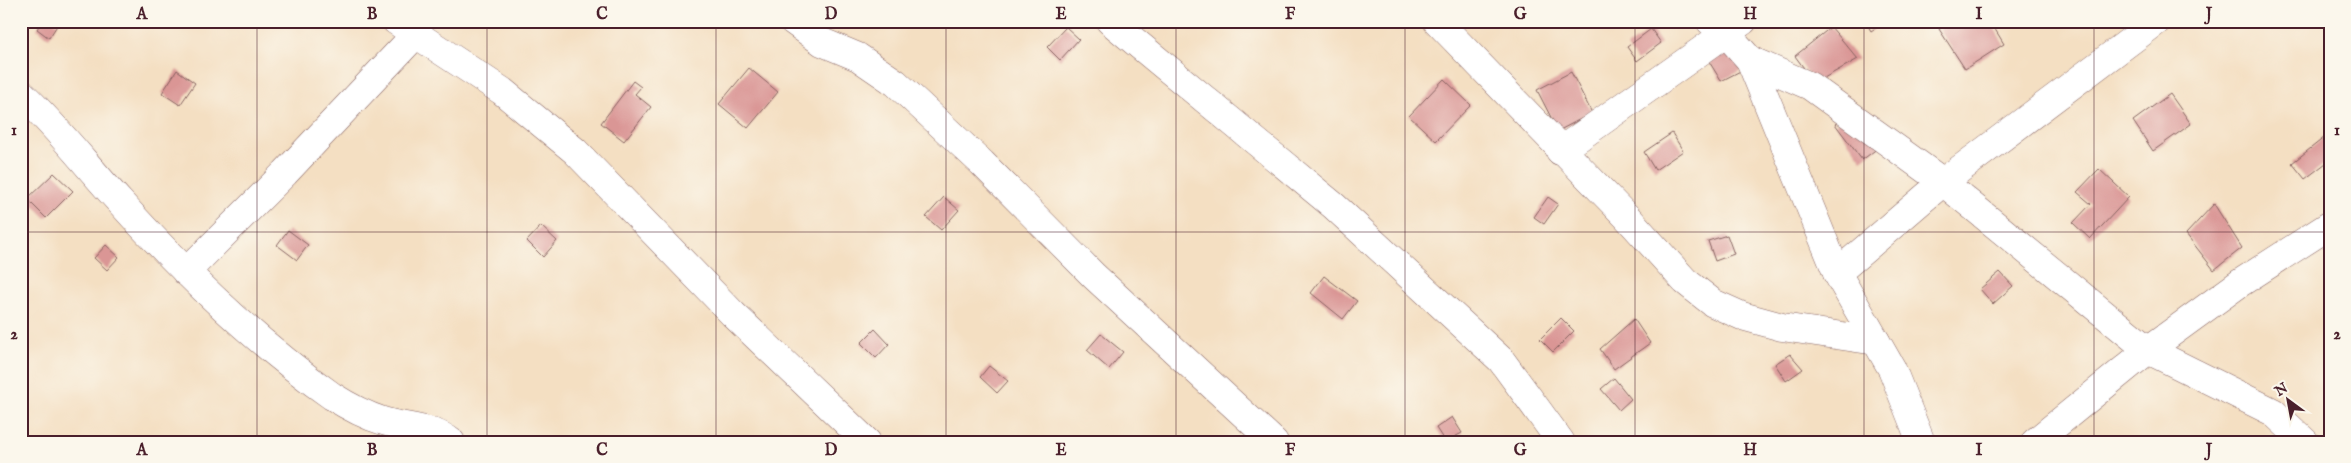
<svg xmlns="http://www.w3.org/2000/svg" width="2351" height="463" viewBox="0 0 2351 463" font-family="'IM FELL English',serif">
	<style>
		.building { fill: #da9695 }
		.lines { fill: none; stroke-linecap: round; stroke-linejoin: round }
		.street-casing { stroke: #866260; stroke-width: 29 }
		.street { stroke: #fff; stroke-width: 28 }
		.grid { fill: none; stroke: #4a1f2b; stroke-width: 1; stroke-opacity: 0.55 }
		.neatline { fill: none; stroke: #4a1f2b; stroke-width: 2 }
		.grid-label { font-size: 16px; text-anchor: middle; font-weight: bold; fill: #4a1f2b }
	</style>
	<rect width="100%" height="100%" fill="#fbf7ec"/>
	<filter id="ink" filterUnits="userSpaceOnUse"><feTurbulence type="fractalNoise" baseFrequency=".02" numOctaves="2"/><feDisplacementMap in="SourceGraphic" scale="10" xChannelSelector="R" yChannelSelector="G"/><feConvolveMatrix kernelMatrix="1 2 1 2 8 2 1 2 1" color-interpolation-filters="sRGB"/></filter>
	<filter id="wash" filterUnits="userSpaceOnUse"><feTurbulence type="fractalNoise" baseFrequency=".0096" numOctaves="4" result="noise"/><feDisplacementMap in="SourceGraphic" scale="20" xChannelSelector="R" yChannelSelector="G"/><feGaussianBlur stdDeviation="1.12" result="paint"/><feColorMatrix in="noise" values="0 0 0 0 0 0 0 0 0 0 0 0 0 0 0 0 0 1.4 0 .05"/><feComposite in="paint" operator="in"/></filter>
	<g filter="url(#wash)">
		<rect width="100%" height="100%" fill="#f4dfc2"/>
		<g id="blocks">
			<g class="building">
				<polygon points="42,21 53,21 58,24 49,38 37,29"/>
				<polygon points="1865,21 1886,21 1871,31"/>
				<polygon points="1950,21 1990,21 2004,44 1965,69 1939,29"/>
				<polygon points="1066,27 1079,39 1060,60 1047,47"/>
				<polygon points="1831,27 1858,59 1815,83 1795,56"/>
				<polygon points="1651,29 1661,43 1637,61 1627,47"/>
				<polygon points="1726,33 1752,65 1721,81 1702,50"/>
				<polygon points="749,68 778,92 748,128 719,104"/>
				<polygon points="177,70 195,83 180,105 162,93"/>
				<polygon points="1571,72 1592,113 1558,131 1537,90"/>
				<polygon points="1444,79 1471,105 1436,141 1409,116"/>
				<polygon points="633,81 641,87 635,94 651,107 624,141 601,123"/>
				<polygon points="2170,94 2191,124 2153,151 2133,121"/>
				<polygon points="1850,116 1886,142 1862,160 1835,124"/>
				<polygon points="1672,133 1683,151 1655,170 1644,152"/>
				<polygon points="2325,137 2330,143 2330,160 2305,179 2292,163"/>
				<polygon points="2099,169 2129,197 2090,239 2073,223 2091,204 2077,192"/>
				<polygon points="54,173 73,191 46,218 27,199"/>
				<polygon points="944,197 959,210 941,230 926,217"/>
				<polygon points="1548,197 1558,204 1544,224 1534,217"/>
				<polygon points="2214,204 2242,248 2214,270 2186,234"/>
				<polygon points="541,226 557,241 543,257 527,241"/>
				<polygon points="288,230 308,245 297,260 277,245"/>
				<polygon points="1727,235 1734,254 1715,261 1708,241"/>
				<polygon points="106,245 119,257 107,270 94,258"/>
				<polygon points="2000,272 2013,286 1993,304 1980,289"/>
				<polygon points="1324,276 1357,301 1343,319 1311,293"/>
				<polygon points="1561,318 1574,331 1553,352 1540,339"/>
				<polygon points="1634,319 1650,343 1614,369 1600,349"/>
				<polygon points="875,329 889,344 876,358 861,343"/>
				<polygon points="1101,334 1123,352 1109,369 1087,350"/>
				<polygon points="1790,354 1803,369 1786,381 1775,364"/>
				<polygon points="989,366 1008,381 997,393 980,377"/>
				<polygon points="1614,378 1631,399 1619,410 1601,389"/>
				<polygon points="1452,417 1462,433 1445,442 1436,428"/>
				<polygon points="707,435 714,442 701,442"/>
			</g>
		</g>
	</g>
	<g filter="url(#ink)">
		<use href="#blocks" fill-opacity="0" stroke="#866260" stroke-width="1"/>
		<g class="lines">
			<defs>
				<g id="street">
					<polyline points="396,21 502,91 575,151 733,314 867,442"/>
					<polyline points="793,21 822,42 858,57 896,83 982,163 1094,276 1274,442"/>
					<polyline points="1110,21 1334,206 1501,360 1561,442"/>
					<polyline points="1437,21 1627,217 1685,281 1713,303 1742,316 1782,327 1876,341"/>
					<polyline points="1710,21 1726,33 1750,60 1837,273 1892,369 1921,442"/>
					<polyline points="1750,60 1810,86 1943,182 2148,350 2273,412 2305,442"/>
					<path d="M21,93c36,34 66,73 99,109 64,71 134,139 212,194 14,9 35,20 51,25 22,7 50,6 68,21"/>
					<polyline points="1560,151 1743,21"/>
					<polyline points="186,272 285,173 416,34"/>
					<polyline points="1837,273 1943,182 2157,21"/>
					<polyline points="2035,442 2148,350 2240,283 2330,225"/>
				</g>
			</defs>
			<use href="#street" class="street-casing"/>
			<use href="#street" class="street"/>
		</g>
	</g>
	<path class="grid" d="M257,21v421M487,21v421M716,21v421M946,21v421M1176,21v421M1405,21v421M1635,21v421M1864,21v421M2094,21v421M21,232h2309"/>
	<rect width="2351" height="463" fill="none" stroke="#fbf7ec" stroke-width="55"/>
	<g transform="translate(2288 400) rotate(328)" stroke="#fbf7ec" stroke-width="4" paint-order="stroke">
	<path d="M0-4L9 19L0 12L-9 19Z" fill="#4a1f2b"/>
	<text y="-8" font-size="14" font-weight="bold" text-anchor="middle" fill="#4a1f2b">N</text>
	</g>
	<rect x="28" y="28" width="2296" height="408" class="neatline"/>
	<g class="grid-label">
		<text x="142" y="19">A</text>
		<text x="372" y="19">B</text>
		<text x="602" y="19">C</text>
		<text x="831" y="19">D</text>
		<text x="1061" y="19">E</text>
		<text x="1290" y="19">F</text>
		<text x="1520" y="19">G</text>
		<text x="1750" y="19">H</text>
		<text x="1979" y="19">I</text>
		<text x="2209" y="19">J</text>
		<text x="14" y="135">1</text>
		<text x="2337" y="135">1</text>
		<text x="14" y="339">2</text>
		<text x="2337" y="339">2</text>
		<text x="142" y="455">A</text>
		<text x="372" y="455">B</text>
		<text x="602" y="455">C</text>
		<text x="831" y="455">D</text>
		<text x="1061" y="455">E</text>
		<text x="1290" y="455">F</text>
		<text x="1520" y="455">G</text>
		<text x="1750" y="455">H</text>
		<text x="1979" y="455">I</text>
		<text x="2209" y="455">J</text>
	</g>
</svg>
